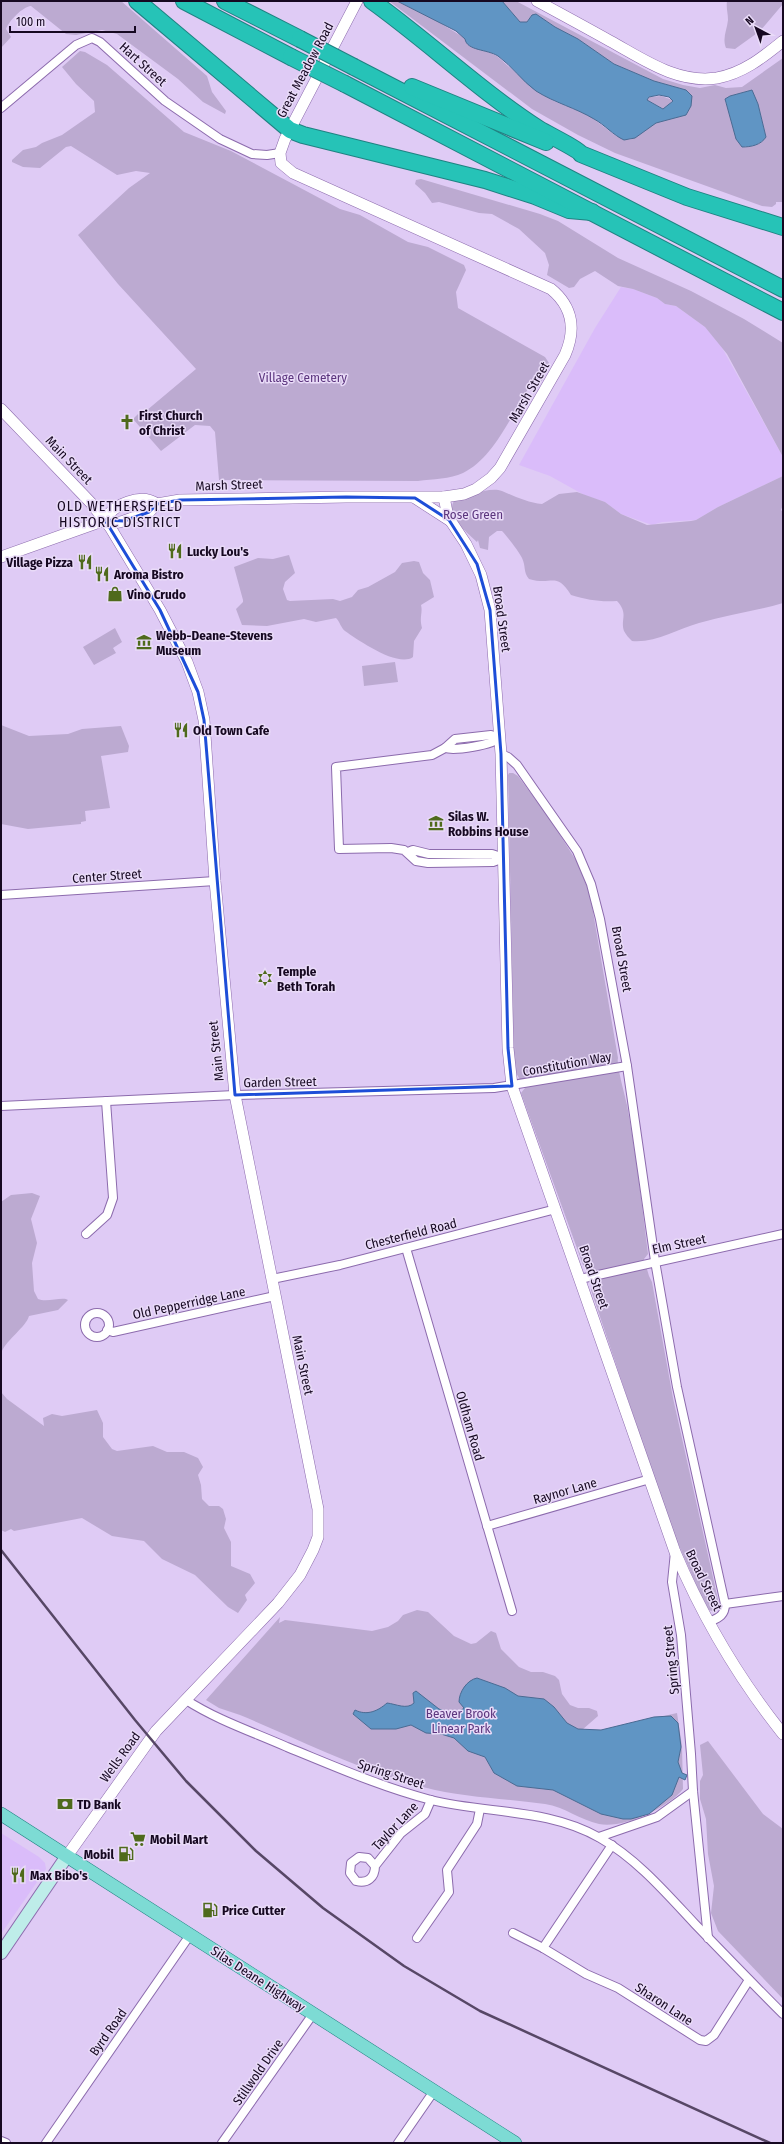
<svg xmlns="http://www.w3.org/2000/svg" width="784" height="2144" viewBox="0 0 784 2144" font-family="'Fira Sans Condensed',sans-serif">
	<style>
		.built { fill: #dabcfa }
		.green { fill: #bcaad1; fill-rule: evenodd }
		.water { fill: #6095c4; stroke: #4a6b93; fill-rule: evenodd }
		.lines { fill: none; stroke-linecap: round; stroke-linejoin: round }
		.minor-casing { stroke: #8c6bad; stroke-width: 10 }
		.tertiary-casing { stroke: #8c6bad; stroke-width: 12 }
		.secondary-casing { stroke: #8c6bad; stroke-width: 14 }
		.primary-casing { stroke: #208282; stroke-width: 14 }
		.motorway-casing { stroke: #208282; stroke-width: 18 }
		.minor { stroke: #fff; stroke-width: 8 }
		.tertiary { stroke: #fff; stroke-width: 11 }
		.secondary { stroke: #beede9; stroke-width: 12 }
		.primary { stroke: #7ddbd4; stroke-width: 13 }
		.motorway { stroke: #26c3b7; stroke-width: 16 }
		.rail { stroke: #574766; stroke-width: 2.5 }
		.motorway-bridge-casing { stroke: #208282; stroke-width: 18; stroke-linecap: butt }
		.motorway-bridge { stroke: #26c3b7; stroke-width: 16 }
		.marked { fill: none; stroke: #1d4ed8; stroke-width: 3; stroke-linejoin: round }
		.labels { text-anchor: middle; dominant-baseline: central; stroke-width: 3; stroke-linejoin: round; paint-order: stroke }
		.street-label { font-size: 13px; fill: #160821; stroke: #e9dbf8 }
		.park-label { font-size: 13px; fill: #5c367e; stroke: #e9dbf8 }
		.poi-label { font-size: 13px; font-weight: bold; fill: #160821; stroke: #e9dbf8; text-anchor: start }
		.neighbourhood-label { font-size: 14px; letter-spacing: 1px; fill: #160821; stroke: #e9dbf8 }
	</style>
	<rect width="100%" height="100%" fill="#dfcbf5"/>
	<g class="built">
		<polygon points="621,287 633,289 657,298 665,304 676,306 705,327 721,346 783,457 783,476 718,507 696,520 662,522 652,525 621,514 605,502 586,496 550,476 519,465 595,328"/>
		<polygon points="1,1833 39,1857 45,1863 46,1869 1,1934"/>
	</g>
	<g class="green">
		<path d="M1,1h120l86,75 5,16 14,19 -1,3 -22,-12 -25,-23 -61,-45 -15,-4 -26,5 -10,-1 -35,-28c-9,1 -22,15 -25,23l5,8 -10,11z"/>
		<path d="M389,1h8l28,13 58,35 14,7 38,34 19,11 36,15 26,20 12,4 4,-1 23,-16 31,-8 5,-9 -5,-16 -32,-9 -40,-17 -36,-25 -23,-12 -17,-12 -7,1 -4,6h-7l-18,-21h14l147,78 20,6 17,3 15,-3 11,3 16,-1 41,-29v144h-7v2l-4,3 -10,-1 -147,-53 -37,-18 -46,-26zM752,90l6,14 8,33c-6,8 -14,10 -24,10l-17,-46 5,-5z"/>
		<path d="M727,1h56v3l-23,27 -25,18 -9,-1c-4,-10 1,-18 2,-28 0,-7 -2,-12 -1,-19z"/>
		<path d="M80,51l5,1 22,13 77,67 47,19 109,58 20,6 48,27 20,5 36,18 2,5 -10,22 2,16 87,49 4,6 -9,22 -7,7 -5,-3c-17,27 -35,70 -65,84 -13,6 -30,6 -45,8l-199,-1 -4,-48 -5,-6 -15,-1 -34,26 -28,-32 5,-5 2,2 56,-47 -78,-85 -40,-49 51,-47 21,-15 -14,-2 -19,4 -46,-29 -5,1 -26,21 -17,-1 -11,-5v-2l11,-10 13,-3 6,-4 20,-8 33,-23 -1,-11 -18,-17 -14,-17z"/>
		<polygon points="661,96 673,100 664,109 647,100 650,97"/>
		<polygon points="421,179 540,214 558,221 618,258 691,291 744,319 783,343 783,457 727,354 705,327 676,306 665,304 657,298 633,289 618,286 595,271 580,279 574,287 569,288 547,275 549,265 545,253 519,229 492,214 479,213 439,202 432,203 425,193 415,184 416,180"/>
		<path d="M783,476v29l-2,5 2,2v91c-27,8 -56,12 -84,20 -22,6 -43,20 -67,18 -3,-3 -6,-6 -8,-10 -4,-12 5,-17 -7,-30 -18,1 -29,-1 -46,-6 -15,-24 -19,-9 -42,-16 -6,-7 -3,-13 -7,-21 -2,-5 -16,-23 -20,-27h-5l-8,6 -1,13 -8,-2 -2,-8 -1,2c-10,-10 -32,-26 -23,-41 13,-4 35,-15 48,-10 12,5 26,12 40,13l17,-10 18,-2 28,10 16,12 26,11 44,-4 5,-1 22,-13z"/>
		<path d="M289,555l6,18 -10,9 -2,7 4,11 3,1 43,-2 7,2 12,-4 6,-7 10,-3 27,-15 7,-9 12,-2 5,1 4,11 7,7 4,17 -13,8c2,8 -2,12 1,23l-8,13 -1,16c-15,11 -55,-17 -68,-26 -4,-3 -5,-9 -9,-13l-20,4 -12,-3 -37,7 -25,-1 -6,-16 7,-7v-2l-9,-33 24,-9 15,1z"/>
		<polygon points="115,628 122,642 113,648 116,653 94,665 83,647"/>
		<polygon points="395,662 398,682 364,686 362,666"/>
		<polygon points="1,725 29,736 68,734 82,729 121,726 129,746 128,752 101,756 110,808 85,811 86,821 81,822 81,824 28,829 1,824"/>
		<path d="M509,773h4l5,3 32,43 27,43 7,16 6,16 28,164c-2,6 7,37 9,47 9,49 15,99 21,149l-4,5 5,17 3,6 21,116 46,206 -4,8 -6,-2 -7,-12 -32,-73 -79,-235 3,-8 -4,-13 -7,-4 -62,-172 4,-5 -9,-15 -2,-10 -6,-288z"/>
		<path d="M32,1193l8,3 -9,23 6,24 -5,20 2,28 4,8c9,4 25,-3 30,1l-10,10 -29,6c-3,11 -22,23 -28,37v-151l10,-7z"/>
		<polygon points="1,1392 7,1399 44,1426 43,1418 52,1414 62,1416 97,1410 103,1423 103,1437 112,1449 117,1451 153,1446 167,1452 184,1452 198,1458 203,1467 198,1475 201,1485 202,1499 209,1506 219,1506 223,1509 226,1519 224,1528 231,1542 231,1566 250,1574 255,1583 245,1595 247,1600 238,1613 228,1607 195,1575 162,1559 144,1541 112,1536 82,1518 14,1531 11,1529 5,1532 1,1530"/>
		<path d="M417,1610l11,2 26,24 17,8 5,-1 15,-12 5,2 5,16 18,18 12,5h12l12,4 4,4 3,14 8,11 8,3h11l8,3 1,5 -16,14 4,4 91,-21 5,33 1,43c-15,19 -60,40 -84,35 -19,-4 -34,-17 -54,-20 -41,-6 -81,-6 -122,-17 -64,-17 -123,-47 -183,-72l-21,-7 -13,-8 74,-83 -1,6 6,-3 87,11 16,-4 10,-6 5,-6z"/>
		<polygon points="708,1741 763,1814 783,1829 783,1999 718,1931 711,1913 714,1886 708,1854 706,1819 700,1799 700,1781 703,1775 700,1745"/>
	</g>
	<g class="water">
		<path d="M397,1h105l18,21h7l5,-7 4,-1 19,13 23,12 36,25 40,17 32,9 6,6 -1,10 -5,9 -30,8 -21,15 -11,2c-11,-5 -19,-15 -30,-21 -18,-11 -39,-16 -58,-28 -14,-10 -24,-25 -38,-35 -11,-7 -31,-5 -33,-17l-9,-8zM659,95l10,2 4,4 -10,8 -16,-9 2,-3z"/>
		<path d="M752,90l6,14 8,33c-5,8 -15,10 -24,10l-6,-8 -11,-40 5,-3z"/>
		<path d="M477,1678l28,10 13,8 26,3 10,8 13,16 11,6 23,1 53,-13 17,-1 7,7 3,24 -3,15 4,11 5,2 -2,5 -6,-3 -7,18 -23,19 -18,5h-8l-22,-5 -48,-24 -36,-4 -23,-13 -9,-16 -17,-6 -14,-13 -13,-4 -15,-1 -15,-8 -15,4h-25l-18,-15 2,-4c12,6 23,1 32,-7 9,1 20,7 27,0l-1,-10 3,-2 23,18 16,6 9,-7 -5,-6c0,-10 8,-22 18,-24z"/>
	</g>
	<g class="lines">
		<defs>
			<g id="minor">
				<polyline points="1,108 76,45 92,38 100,42 165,101 220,139 252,154 267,155 280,153"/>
				<path d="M445,748c10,3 47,-3 55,-10"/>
				<path d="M501,754l7,3 9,8 60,86 14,33 9,35 27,147 28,195 22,126 48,217c0,12 -7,14 -16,18"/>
				<polyline points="408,852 413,850 429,854 492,854 504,858 493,862 428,863 416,861 404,850 391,848 339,849 336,767 432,755 445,748 455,739 491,735 500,738"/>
				<polyline points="1,895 215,881"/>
				<polyline points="1,1106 235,1095 494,1088 627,1066"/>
				<polyline points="86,1234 107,1215 113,1198 106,1101"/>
				<polyline points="406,1248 512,1611"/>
				<polyline points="272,1279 340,1265 556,1209"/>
				<polyline points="580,1279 783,1234"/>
				<circle cx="97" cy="1325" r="12"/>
				<polyline points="107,1330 113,1332 275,1296"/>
				<polyline points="487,1526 650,1479"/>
				<polyline points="675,1552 672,1582 681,1635 691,1754 693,1791 708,1938"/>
				<polyline points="725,1604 783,1596"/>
				<path d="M186,1700c31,20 67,32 101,47 47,19 94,40 144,53 56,14 117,8 169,38 37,21 66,55 95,86 29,30 58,60 88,90"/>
				<polyline points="599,1837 657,1817 693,1791"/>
				<path d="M375,1866l-7,-8 -9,-1 -8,6 -1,10 6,8c11,3 19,-3 19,-15l26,-33 24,-19 6,-14"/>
				<polyline points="513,1933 543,1948 586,1974 618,1988 700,2040 706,2041 714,2035 749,1980"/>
				<polyline points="417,1938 449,1892 447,1870 477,1824 480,1809"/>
				<polyline points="543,1948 612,1845"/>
				<polyline points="1,2141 6,2143"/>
				<polyline points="46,2143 190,1935"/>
				<polyline points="222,2143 313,2014"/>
				<polyline points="398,2143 434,2091"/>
			</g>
			<g id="tertiary">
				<path d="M537,1c24,13 48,26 73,40 33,18 67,43 107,37 27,-5 46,-21 66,-37"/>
				<polyline points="1,409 91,503 110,527 160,610 187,662 198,692 204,720 215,881 235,1095 318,1509 318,1537 313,1550 300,1575 278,1603 156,1731 67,1856"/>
				<path d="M444,497l4,20 18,27 15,31 9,35 11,144 7,294 4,38 163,466c28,66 64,127 108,182"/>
				<polyline points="415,498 449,520"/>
				<path d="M105,520l10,3 9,-2 25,-9 8,-8 23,-4 166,-3h98l20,-3 12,-5 15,-11 9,-10 65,-113c11,-25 8,-48 -14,-66l-258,-116 -12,-10 -1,-10 5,-14 72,-138"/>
				<path d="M105,520c8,-16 36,-27 52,-16"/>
				<polyline points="1,557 105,520"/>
			</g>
			<polyline id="secondary" points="1,1953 67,1856"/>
			<polyline id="primary" points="1,1814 515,2143"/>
			<g id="motorway">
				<polyline points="137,1 290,130 303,135 485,180 535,196 569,210 592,212"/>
				<polyline points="184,1 291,57"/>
				<polyline points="225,1 300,39"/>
				<path d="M372,1c57,41 108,90 167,128 8,5 39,20 42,25l106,43 96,30"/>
				<polyline points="354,67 783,289"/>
				<polyline points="345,84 783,312"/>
				<polyline points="412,87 546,142"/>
			</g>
		</defs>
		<use href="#minor" class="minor-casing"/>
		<use href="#tertiary" class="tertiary-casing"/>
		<use href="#secondary" class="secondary-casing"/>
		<use href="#primary" class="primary-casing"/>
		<use href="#motorway" class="motorway-casing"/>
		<use href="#minor" class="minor"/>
		<use href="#tertiary" class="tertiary"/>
		<use href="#secondary" class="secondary"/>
		<use href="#primary" class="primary"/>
		<use href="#motorway" class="motorway"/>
		<polyline class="rail" points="1,1550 135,1720 186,1781 256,1851 323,1908 404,1966 480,2011 770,2143"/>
		<defs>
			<g id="motorway-bridge">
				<polyline points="300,39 354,67"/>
				<polyline points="291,57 345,84"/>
			</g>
		</defs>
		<use href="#motorway-bridge" class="motorway-bridge-casing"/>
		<use href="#motorway-bridge" class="motorway-bridge"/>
	</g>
	<path class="marked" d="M346,497l69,1 34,22 28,44 13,46 11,144 7,294 4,38 -277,9 -31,-375 -6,-28 -38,-82 -55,-90 19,1 25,-9 8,-8 23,-4z"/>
	<defs>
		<symbol id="church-bare" viewBox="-9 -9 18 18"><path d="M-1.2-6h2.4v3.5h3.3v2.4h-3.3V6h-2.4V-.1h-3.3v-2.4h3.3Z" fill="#4f6a1c" stroke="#e9dbf8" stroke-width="2.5" paint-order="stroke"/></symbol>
		<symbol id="restaurant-bare" viewBox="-9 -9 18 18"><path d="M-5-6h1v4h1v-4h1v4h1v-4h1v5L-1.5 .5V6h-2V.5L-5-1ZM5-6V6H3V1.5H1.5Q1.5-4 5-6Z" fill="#4f6a1c" stroke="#e9dbf8" stroke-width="2.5" paint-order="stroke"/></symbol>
		<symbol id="shop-bare" viewBox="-9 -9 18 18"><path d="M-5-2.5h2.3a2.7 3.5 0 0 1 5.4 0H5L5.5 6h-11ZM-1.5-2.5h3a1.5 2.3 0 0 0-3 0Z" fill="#4f6a1c" stroke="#e9dbf8" stroke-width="2.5" paint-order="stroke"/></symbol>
		<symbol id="museum-bare" viewBox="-9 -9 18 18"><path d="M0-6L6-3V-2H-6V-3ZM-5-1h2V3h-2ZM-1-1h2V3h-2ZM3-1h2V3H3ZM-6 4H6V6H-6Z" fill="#4f6a1c" stroke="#e9dbf8" stroke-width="2.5" paint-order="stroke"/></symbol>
		<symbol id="synagogue-bare" viewBox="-9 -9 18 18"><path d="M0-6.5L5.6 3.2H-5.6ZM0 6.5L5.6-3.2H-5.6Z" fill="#4f6a1c" stroke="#e9dbf8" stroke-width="2.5" paint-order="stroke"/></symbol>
		<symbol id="bank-bare" viewBox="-9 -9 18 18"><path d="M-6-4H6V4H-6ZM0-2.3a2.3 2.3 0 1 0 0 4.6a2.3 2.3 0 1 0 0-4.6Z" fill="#4f6a1c" stroke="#e9dbf8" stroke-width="2.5" paint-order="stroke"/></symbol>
		<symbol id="supermarket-bare" viewBox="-9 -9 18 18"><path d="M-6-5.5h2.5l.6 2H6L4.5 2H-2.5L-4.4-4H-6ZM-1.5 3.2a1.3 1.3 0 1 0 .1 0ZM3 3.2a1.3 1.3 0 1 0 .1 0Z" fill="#4f6a1c" stroke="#e9dbf8" stroke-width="2.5" paint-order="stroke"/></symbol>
		<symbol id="fuel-bare" viewBox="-9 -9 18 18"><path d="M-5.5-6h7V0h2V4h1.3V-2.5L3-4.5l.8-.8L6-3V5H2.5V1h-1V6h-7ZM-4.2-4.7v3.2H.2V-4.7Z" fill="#4f6a1c" stroke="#e9dbf8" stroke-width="2.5" paint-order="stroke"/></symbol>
	</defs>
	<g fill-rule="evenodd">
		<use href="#church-bare" x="116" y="411" width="22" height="22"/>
		<use href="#restaurant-bare" x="164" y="540" width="22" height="22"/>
		<use href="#restaurant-bare" x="74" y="551" width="22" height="22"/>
		<use href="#restaurant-bare" x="91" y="563" width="22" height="22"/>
		<use href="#shop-bare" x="104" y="583" width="22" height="22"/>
		<use href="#museum-bare" x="133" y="631" width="22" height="22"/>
		<use href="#restaurant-bare" x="170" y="719" width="22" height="22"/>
		<use href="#museum-bare" x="425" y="812" width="22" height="22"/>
		<use href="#synagogue-bare" x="254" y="967" width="22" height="22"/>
		<use href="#bank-bare" x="54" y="1793" width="22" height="22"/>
		<use href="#supermarket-bare" x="127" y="1828" width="22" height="22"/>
		<use href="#fuel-bare" x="115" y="1843" width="22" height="22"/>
		<use href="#restaurant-bare" x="7" y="1864" width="22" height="22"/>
		<use href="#fuel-bare" x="199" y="1899" width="22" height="22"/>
	</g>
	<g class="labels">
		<g class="street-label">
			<text transform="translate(143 64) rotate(42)">Hart Street</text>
			<text transform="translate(305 70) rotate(-62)">Great Meadow Road</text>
			<text transform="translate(529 392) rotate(-60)">Marsh Street</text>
			<text transform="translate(69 460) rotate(46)">Main Street</text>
			<text transform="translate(229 485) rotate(-2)">Marsh Street</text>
			<text transform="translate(502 619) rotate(82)">Broad Street</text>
			<text transform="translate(107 876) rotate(-4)">Center Street</text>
			<text transform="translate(622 959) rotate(80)">Broad Street</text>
			<text transform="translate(216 1051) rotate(-96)">Main Street</text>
			<text transform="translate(567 1064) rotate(-10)">Constitution Way</text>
			<text transform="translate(280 1082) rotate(-1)">Garden Street</text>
			<text transform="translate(411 1234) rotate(-14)">Chesterfield Road</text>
			<text transform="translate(679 1244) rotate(-12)">Elm Street</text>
			<text transform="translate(594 1277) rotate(71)">Broad Street</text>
			<text transform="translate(189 1303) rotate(-12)">Old Pepperridge Lane</text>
			<text transform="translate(303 1365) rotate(78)">Main Street</text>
			<text transform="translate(470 1426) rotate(74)">Oldham Road</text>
			<text transform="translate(565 1491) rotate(-16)">Raynor Lane</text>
			<text transform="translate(704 1580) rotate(64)">Broad Street</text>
			<text transform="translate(671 1660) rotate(-96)">Spring Street</text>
			<text transform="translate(120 1757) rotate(-54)">Wells Road</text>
			<text transform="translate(391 1774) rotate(18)">Spring Street</text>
			<text transform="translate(395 1826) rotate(-47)">Taylor Lane</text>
			<text transform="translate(258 1979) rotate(33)">Silas Deane Highway</text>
			<text transform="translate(664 2004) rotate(33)">Sharon Lane</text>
			<text transform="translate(108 2032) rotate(-55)">Byrd Road</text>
			<text transform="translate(258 2072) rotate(-55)">Stillwold Drive</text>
		</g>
		<g class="park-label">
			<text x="303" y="377">Village Cemetery</text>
			<text x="473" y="514">Rose Green</text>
			<text x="461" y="1713">Beaver Brook<tspan x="461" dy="15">Linear Park</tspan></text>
		</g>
		<g class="poi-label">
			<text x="139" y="415">First Church<tspan x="139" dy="15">of Christ</tspan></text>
			<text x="187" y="551">Lucky Lou's</text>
			<text x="73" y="562" text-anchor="end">Village Pizza</text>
			<text x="114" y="574">Aroma Bistro</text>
			<text x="127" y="594">Vino Crudo</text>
			<text x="156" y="635">Webb-Deane-Stevens<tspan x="156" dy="15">Museum</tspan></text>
			<text x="193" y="730">Old Town Cafe</text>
			<text x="448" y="816">Silas W.<tspan x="448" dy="15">Robbins House</tspan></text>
			<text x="277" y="971">Temple<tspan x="277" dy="15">Beth Torah</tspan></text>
			<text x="77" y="1804">TD Bank</text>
			<text x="150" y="1839">Mobil Mart</text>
			<text x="114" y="1854" text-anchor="end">Mobil</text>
			<text x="30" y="1875">Max Bibo's</text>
			<text x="222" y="1910">Price Cutter</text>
		</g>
		<g class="neighbourhood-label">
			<text x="120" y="506">OLD WETHERSFIELD<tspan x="120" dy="16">HISTORIC DISTRICT</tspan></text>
		</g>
	</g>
	<rect width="784" height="2144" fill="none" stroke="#160821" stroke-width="4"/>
	<g transform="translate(756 28) rotate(319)" stroke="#e9dbf8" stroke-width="3" paint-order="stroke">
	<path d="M0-3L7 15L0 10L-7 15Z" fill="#160821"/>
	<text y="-6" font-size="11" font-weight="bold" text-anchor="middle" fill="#160821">N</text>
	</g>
	<path d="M10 26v6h125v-6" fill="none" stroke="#160821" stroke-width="2"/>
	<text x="16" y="26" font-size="12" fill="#160821" stroke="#e9dbf8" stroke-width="3" paint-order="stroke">100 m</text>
</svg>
